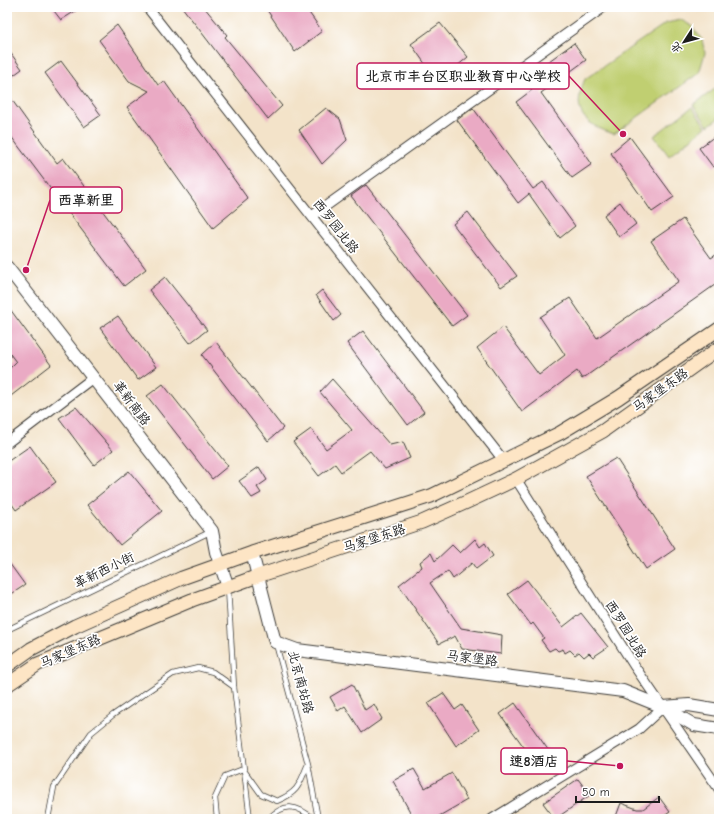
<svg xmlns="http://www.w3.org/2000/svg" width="726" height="826" viewBox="0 0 726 826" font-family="'Comic Neue','LXGW WenKai TC',sans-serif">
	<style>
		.green { fill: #c0cf71; stroke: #6e7646 }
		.building { fill: #eaaac4 }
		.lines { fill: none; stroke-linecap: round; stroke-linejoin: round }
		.service-casing { stroke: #3c3a36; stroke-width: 6 }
		.minor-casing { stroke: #3c3a36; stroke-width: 11 }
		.tertiary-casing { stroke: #3c3a36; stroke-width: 14 }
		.secondary-casing { stroke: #3c3a36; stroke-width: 15 }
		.service { stroke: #fff; stroke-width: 4.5 }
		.minor { stroke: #fff; stroke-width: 9 }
		.tertiary { stroke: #fff; stroke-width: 12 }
		.secondary { stroke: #fde5c5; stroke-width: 13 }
		.labels { text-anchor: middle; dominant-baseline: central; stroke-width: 3.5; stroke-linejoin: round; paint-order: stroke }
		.street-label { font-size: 13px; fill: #1c1c1c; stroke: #fff }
		.leader { fill: none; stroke: #c2185b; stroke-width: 1.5 }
		.callout-dot { fill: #c2185b; stroke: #fff; stroke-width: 1.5 }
		.callout { fill: #fff; stroke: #c2185b; stroke-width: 1.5 }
		.callout-label { font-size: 14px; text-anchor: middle; font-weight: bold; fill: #1c1c1c }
	</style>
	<rect width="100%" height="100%" fill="#fff"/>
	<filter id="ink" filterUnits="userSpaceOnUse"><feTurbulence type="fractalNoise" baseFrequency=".025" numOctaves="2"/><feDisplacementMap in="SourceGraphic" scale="8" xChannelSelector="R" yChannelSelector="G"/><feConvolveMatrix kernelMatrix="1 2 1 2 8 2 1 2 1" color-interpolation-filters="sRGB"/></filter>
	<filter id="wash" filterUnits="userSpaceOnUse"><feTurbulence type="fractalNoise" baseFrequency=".012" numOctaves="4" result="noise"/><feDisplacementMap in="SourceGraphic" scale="16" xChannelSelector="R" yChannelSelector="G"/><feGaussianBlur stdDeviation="0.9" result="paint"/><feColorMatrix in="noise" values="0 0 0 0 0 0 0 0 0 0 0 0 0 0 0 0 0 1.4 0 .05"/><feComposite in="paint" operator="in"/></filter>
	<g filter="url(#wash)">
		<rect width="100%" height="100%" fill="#f3e3c9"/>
		<g class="green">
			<path d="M681,20l11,6 10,14 3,13 -6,20 -85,61c-31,-10 -43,-23 -29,-55l81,-56z"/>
			<polygon points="719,86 719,118 708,126 693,105"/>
			<polygon points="692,107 706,127 669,156 654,136"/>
		</g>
		<g id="blocks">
			<g class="building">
				<polygon points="51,7 82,7 61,20"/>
				<polygon points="182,7 204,7 227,35 225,37 282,106 268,119"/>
				<polygon points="265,7 305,7 322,31 295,52"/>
				<polygon points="440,23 468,57 438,82 411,44"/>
				<polygon points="117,25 158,85 164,81 248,199 213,228 127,107 149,91 129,81 99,40"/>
				<polygon points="574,43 586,60 541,93 592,164 572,178 516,102 532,90 524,79"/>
				<polygon points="7,48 22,69 7,80"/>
				<polygon points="61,61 101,115 84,127 45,73"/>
				<polygon points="7,93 57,163 63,158 146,269 124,286 7,131"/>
				<polygon points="326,108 340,119 347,140 322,164 299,130"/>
				<polygon points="473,108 533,189 543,182 575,226 560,238 529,194 518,203 457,120"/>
				<polygon points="719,133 719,163 713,167 699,148"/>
				<polygon points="630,137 674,197 652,212 611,153"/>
				<polygon points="366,185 467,315 452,326 351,196"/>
				<polygon points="620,202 636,224 619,237 604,215"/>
				<polygon points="468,212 517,276 501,287 453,224"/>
				<polygon points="683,219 711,258 719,253 719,282 582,379 577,371 522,412 477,348 503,327 539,375 565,355 540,317 570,298 597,338 679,281 651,241"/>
				<polygon points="165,277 207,330 190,343 149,290"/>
				<polygon points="322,290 341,315 334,321 316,295"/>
				<polygon points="7,305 51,365 7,399 7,371 16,362 7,350"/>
				<polygon points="118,316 156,367 138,380 100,328"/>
				<polygon points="363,331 424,412 408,425 347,343"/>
				<polygon points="216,342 283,428 268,441 202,355"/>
				<polygon points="332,379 390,445 403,442 410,458 385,469 370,451 341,472 335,464 319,476 293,442 311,429 326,449 352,430 320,392"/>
				<polygon points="163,384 228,466 212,479 147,396"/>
				<polygon points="76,407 113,450 94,465 59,418"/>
				<polygon points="30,446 56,482 16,510 7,497 7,462"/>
				<polygon points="616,458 675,549 646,569 586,476"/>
				<polygon points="259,467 267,480 257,487 261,493 252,498 239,481"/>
				<polygon points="129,471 162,511 120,545 87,505"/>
				<polygon points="475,539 480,547 485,543 493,556 476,569 472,563 453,579 448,571 430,583 461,628 502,635 501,654 462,649 455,636 439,644 399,585 422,567 420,562 431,553 435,561 452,545 460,553"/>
				<polygon points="7,560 25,585 7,597"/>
				<polygon points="527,580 563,627 581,613 608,647 593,657 589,653 584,657 579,652 575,655 570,650 565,653 563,649 558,651 555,648 549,651 541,640 544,638 533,623 531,625 508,594"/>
				<polygon points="352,684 365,710 374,704 382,719 362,733 345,706 338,711 330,697"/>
				<polygon points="443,693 455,710 462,705 479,730 456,746 428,703"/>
				<polygon points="515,703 556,761 542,772 500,714"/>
				<polygon points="414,769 425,788 452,773 467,800 434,819 414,819 393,781"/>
				<polygon points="578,779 590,795 555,819 543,803"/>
				<polygon points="659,797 670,812 660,819 615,819 621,803 637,809 643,809"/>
			</g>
		</g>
	</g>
	<g filter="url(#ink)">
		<use href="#blocks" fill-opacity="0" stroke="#3c3a36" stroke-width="1"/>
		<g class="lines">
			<defs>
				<g id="service">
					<polyline points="228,588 234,687 250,819"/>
					<polyline points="7,630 212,531"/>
					<polyline points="276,644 308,764 318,819"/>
					<polyline points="48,819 54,787 91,733 113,715 173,674 198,668 213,672 234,687"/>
					<path d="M217,819l-2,-21 10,-22 18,-7 18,25 16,7c21,-9 22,-15 30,-35"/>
					<path d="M268,819c17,-17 29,-14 46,0"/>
				</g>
				<g id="minor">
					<polyline points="147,7 504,461"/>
					<polyline points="312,216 604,7"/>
					<polyline points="7,443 94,377"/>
					<polyline points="516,479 635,667 719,789"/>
					<polyline points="492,819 639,729 663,707"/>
				</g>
				<g id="tertiary">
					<polyline points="7,267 212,531 216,552 228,587"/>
					<polyline points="252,553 275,642 297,650 623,691 663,707 694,725 719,729"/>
					<polyline points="663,707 689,705 719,710"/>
				</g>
				<g id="secondary">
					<polyline points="7,666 31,649 75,626 182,578 252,553 431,496 560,433 618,398 719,329"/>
					<polyline points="7,685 38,664 192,600 258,576 422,522 469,501 516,479 603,431 719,348"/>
				</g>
			</defs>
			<use href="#service" class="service-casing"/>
			<use href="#minor" class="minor-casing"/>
			<use href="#tertiary" class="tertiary-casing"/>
			<use href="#secondary" class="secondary-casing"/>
			<use href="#service" class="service"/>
			<use href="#minor" class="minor"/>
			<use href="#tertiary" class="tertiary"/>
			<use href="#secondary" class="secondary"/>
		</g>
	</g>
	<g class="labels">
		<g class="street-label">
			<text transform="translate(336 226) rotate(52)">西罗园北路</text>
			<text transform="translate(660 390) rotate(-36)">马家堡东路</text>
			<text transform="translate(132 403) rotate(53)">革新南路</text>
			<text transform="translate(374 538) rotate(-18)">马家堡东路</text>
			<text transform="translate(104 570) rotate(-26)">革新西小街</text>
			<text transform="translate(626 629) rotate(58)">西罗园北路</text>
			<text transform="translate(70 651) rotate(-24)">马家堡东路</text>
			<text transform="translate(472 658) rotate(7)">马家堡路</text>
			<text transform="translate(301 682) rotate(75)">北京南站路</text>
		</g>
	</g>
	<path class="leader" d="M623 134L569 76M26 270L50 200M620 766L567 761"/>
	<g class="callout-dot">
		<circle cx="623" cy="134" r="4"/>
		<circle cx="26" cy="270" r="4"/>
		<circle cx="620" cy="766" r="4"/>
	</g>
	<g class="callout">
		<rect x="357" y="63" width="212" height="26" rx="4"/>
		<rect x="50" y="187" width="72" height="26" rx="4"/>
		<rect x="501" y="748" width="66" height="26" rx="4"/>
	</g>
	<g class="callout-label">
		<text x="463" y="81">北京市丰台区职业教育中心学校</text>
		<text x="86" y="205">西革新里</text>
		<text x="534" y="766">速8酒店</text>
	</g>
	<rect width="726" height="826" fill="none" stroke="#fff" stroke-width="24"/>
	<g transform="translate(684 42) rotate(234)" stroke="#ffffff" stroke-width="3" paint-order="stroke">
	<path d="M0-3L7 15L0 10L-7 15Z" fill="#1c1c1c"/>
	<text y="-6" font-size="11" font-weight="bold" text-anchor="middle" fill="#1c1c1c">北</text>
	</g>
	<path d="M576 796v6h83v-6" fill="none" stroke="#1c1c1c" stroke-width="2"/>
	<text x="582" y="796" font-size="12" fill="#1c1c1c" stroke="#ffffff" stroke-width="3" paint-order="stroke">50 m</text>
</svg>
